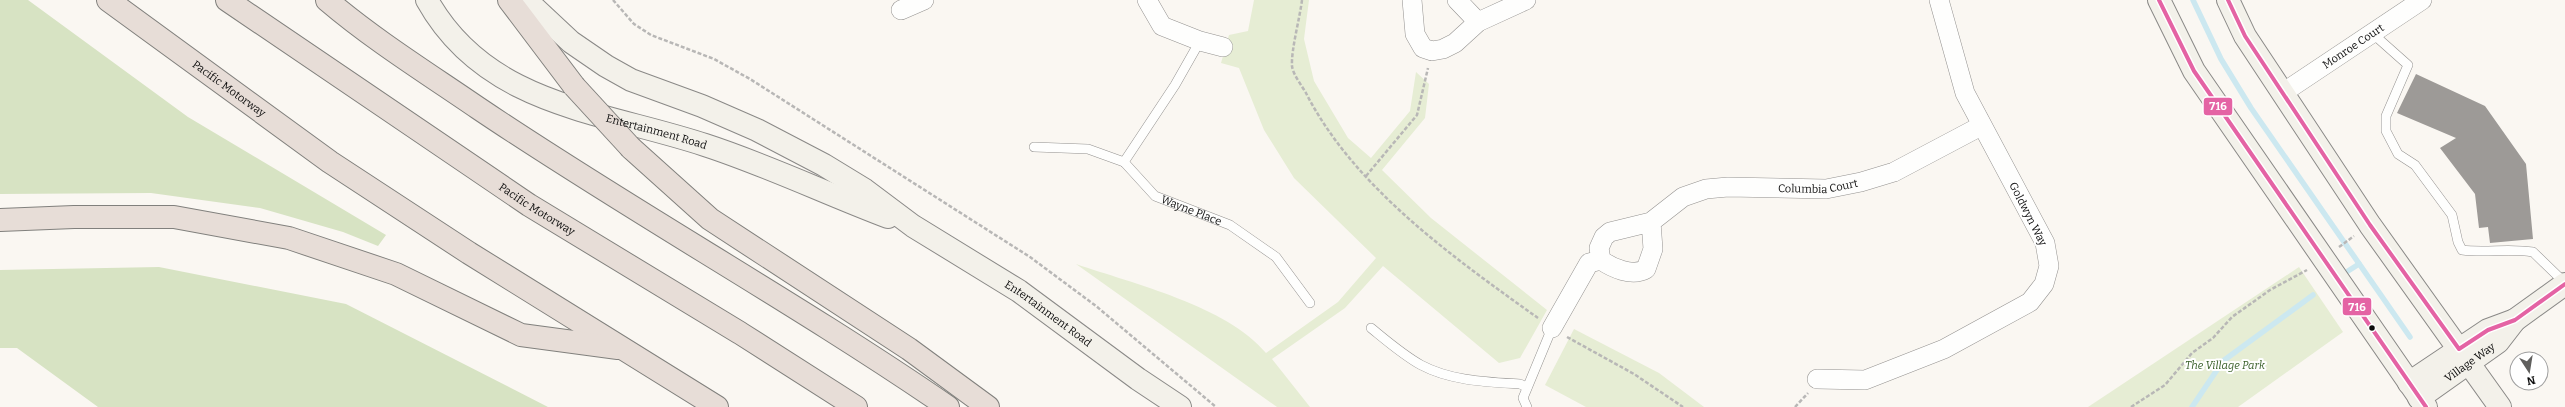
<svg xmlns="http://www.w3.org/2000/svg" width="2565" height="407" viewBox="0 0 2565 407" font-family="Bitter,serif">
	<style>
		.green { fill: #e6edd4 }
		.forest { fill: #d7e3c3 }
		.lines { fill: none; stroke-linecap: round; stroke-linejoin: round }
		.stream { stroke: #cce8f0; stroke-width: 5.5 }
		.building { fill: #9d9a97 }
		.lane-casing { stroke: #949290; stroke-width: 10 }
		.street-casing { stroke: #949290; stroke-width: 20 }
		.secondary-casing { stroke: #8a8987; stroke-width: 24 }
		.highway-casing { stroke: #81807d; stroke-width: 24 }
		.path { stroke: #b8b7b6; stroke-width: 2.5; stroke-dasharray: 4 2; stroke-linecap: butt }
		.lane { stroke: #fefefd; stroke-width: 9 }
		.street { stroke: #fefefd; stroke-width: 19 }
		.secondary { stroke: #f3f1ea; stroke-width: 22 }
		.highway { stroke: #e7ddd7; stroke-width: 22 }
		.highway-bridge-casing { stroke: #81807d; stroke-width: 24; stroke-linecap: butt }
		.highway-bridge { stroke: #e7ddd7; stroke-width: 22 }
		.bus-1-casing { stroke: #fff; stroke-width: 7 }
		.bus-1 { stroke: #e463a4; stroke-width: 4 }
		.bus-dot { fill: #0d0d0d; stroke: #fff; stroke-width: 1.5 }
		.labels { text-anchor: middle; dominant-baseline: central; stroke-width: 4; stroke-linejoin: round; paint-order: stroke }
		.street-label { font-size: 11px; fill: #0d0d0d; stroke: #fff }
		.park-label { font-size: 11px; font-style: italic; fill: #365d25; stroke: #fff }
		.line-badge { stroke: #fff; stroke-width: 1.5 }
		.badge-label { font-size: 11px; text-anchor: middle; font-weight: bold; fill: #fff }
	</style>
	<rect width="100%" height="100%" fill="#faf7f2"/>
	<g class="green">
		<path d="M1254,0h55l-5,39 10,42 34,57 23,20 39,-47 6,-39 13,12 -4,34 -43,52 49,48 116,92 -27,48 -21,5 -116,-97 -38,42 -73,51 38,48h-33l-201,-143c58,20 151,42 190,89l72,-51 38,-44 -82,-80 -30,-48 -25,-62 -18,-5 8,-28 19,-4z"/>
		<polygon points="2299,267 2343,332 2238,407 2088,407"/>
		<polygon points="1574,329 1659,373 1704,407 1586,407 1545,385"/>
	</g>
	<g class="forest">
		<polygon points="0,0 28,0 188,117 386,235 378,246 343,232 260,208 151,193 0,194"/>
		<polygon points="159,267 346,304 548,407 98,407 17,348 0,348 0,270"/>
	</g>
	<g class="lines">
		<g class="stream">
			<polyline points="2193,0 2221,59 2251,108 2410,337"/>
			<polyline points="2348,271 2359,264"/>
			<polyline points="2192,407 2223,361 2313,295"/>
		</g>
	</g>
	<polygon class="building" points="2416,74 2485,106 2526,164 2533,239 2490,243 2488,227 2479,228 2475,194 2440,148 2456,138 2397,113"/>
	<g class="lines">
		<defs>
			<g id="lane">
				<path d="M2372,33l36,32 -22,51v15l12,23 17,11 37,50 6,27 4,8c24,3 47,-2 71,2l32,31"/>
				<path id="s1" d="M1200,41l-25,44 -51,77 31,34 75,29 46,32 34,46"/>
				<polyline points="1034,147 1088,149 1124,162"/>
				<path d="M1371,328c16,13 32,27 50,37 30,16 66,17 99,19l7,3"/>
				<polyline points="1527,407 1523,398 1552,328"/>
			</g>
			<g id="street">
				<polyline points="1147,0 1162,26 1200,41 1223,47"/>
				<polyline points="1412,0 1415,34 1423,48 1432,51 1443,49 1455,43 1478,22 1526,0"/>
				<polyline points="1457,0 1478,22"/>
				<polyline points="901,10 924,0"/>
				<path id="s2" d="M2284,92l138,-92"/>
				<path id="s3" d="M1651,222l2,27 -7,20c-14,8 -34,-1 -45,-9l-2,-12 5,-11 6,-5 41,-10 32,-25 23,-8 22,-2 98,2 35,-7 33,-10 87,-46"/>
				<polyline points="1552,328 1589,263 1601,260"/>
				<polyline points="1817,379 1865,380 1944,349 2030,302 2044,284 2049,266 2045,243 1965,93 1939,0"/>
			</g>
			<g id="secondary">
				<path id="s4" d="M427,0c59,106 175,111 278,145 62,20 122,49 183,72"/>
				<path id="s5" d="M526,0l45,42 35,24 25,14 71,26 55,24 67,35 41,25 48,36 106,65 119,88 42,28"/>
				<polyline points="2159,0 2194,71 2426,407"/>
				<polyline points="2228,0 2245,36 2370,225 2500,407"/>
				<polyline points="2409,383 2488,330 2515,320 2565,284"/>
				<path id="s6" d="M2419,398l79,-56 17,-22"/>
			</g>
			<g id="highway">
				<path id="s7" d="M108,0l222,162 139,91 248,154"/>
				<path id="s8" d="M227,0l302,205 211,128 116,74"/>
				<path d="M327,0c47,40 100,73 151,108 154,104 317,194 470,299"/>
				<polyline points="509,0 574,86"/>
				<polyline points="631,148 710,219 909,349 988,407"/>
				<polyline points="0,220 74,217 174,217 289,238 396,274 521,335 618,348"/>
			</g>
		</defs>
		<use href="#lane" class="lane-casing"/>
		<use href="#street" class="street-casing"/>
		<use href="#secondary" class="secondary-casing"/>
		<use href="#highway" class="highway-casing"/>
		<g class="path">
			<polyline points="613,0 634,24 651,35 714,59 750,79 1030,257 1096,306 1216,407"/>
			<path d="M1302,0c-2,17 -11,50 -10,66 1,9 11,21 15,29 49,94 147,163 231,223"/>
			<polyline points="1366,176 1417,115 1428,68"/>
			<polyline points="2339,247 2354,236"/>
			<polyline points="1567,337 1634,374 1683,407"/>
			<polyline points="1795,407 1808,393"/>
			<polyline points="2131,407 2165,385 2192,353 2213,338 2232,317 2270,290 2307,270"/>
		</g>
		<use href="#lane" class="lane"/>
		<use href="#street" class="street"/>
		<use href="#secondary" class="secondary"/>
		<use href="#highway" class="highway"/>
		<defs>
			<polyline id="highway-bridge" points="574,86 631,148"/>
		</defs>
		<use href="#highway-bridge" class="highway-bridge-casing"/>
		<use href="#highway-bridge" class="highway-bridge"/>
		<defs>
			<g id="bus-1">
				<polyline points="2159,0 2194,71 2426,407"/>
				<polyline points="2228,0 2245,36 2370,225 2459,349 2488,330 2515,320 2565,284"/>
			</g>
		</defs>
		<use href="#bus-1" class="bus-1-casing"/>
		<use href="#bus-1" class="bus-1"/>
	</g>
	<circle class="bus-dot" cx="2372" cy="328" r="3.5"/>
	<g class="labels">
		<g class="street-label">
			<text stroke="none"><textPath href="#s2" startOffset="83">Monroe Court</textPath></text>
			<text stroke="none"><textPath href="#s7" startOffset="150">Pacific Motorway</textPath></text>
			<text stroke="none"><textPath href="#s4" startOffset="273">Entertainment Road</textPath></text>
			<text stroke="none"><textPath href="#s3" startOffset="348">Columbia Court</textPath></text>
			<text stroke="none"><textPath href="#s8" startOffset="374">Pacific Motorway</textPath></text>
			<text stroke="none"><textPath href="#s1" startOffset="228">Wayne Place</textPath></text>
			<text transform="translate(2028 214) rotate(63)">Goldwyn Way</text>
			<text stroke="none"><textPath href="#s5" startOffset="613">Entertainment Road</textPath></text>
			<text stroke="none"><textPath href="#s6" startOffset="62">Village Way</textPath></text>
		</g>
		<g class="park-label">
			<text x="2225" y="365">The Village Park</text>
		</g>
	</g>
	<g class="line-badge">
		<rect x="2203" y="97" width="30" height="19" rx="4" fill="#e463a4"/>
		<rect x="2342" y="297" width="30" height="19" rx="4" fill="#e463a4"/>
	</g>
	<g class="badge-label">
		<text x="2218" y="110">716</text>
		<text x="2357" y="311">716</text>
	</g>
	<g transform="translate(2529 371) rotate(168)"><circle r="19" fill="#ffffff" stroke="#9e9e9e"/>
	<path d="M0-3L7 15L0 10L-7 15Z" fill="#605f5d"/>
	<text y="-6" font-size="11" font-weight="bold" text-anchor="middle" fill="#0d0d0d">N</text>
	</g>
</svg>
